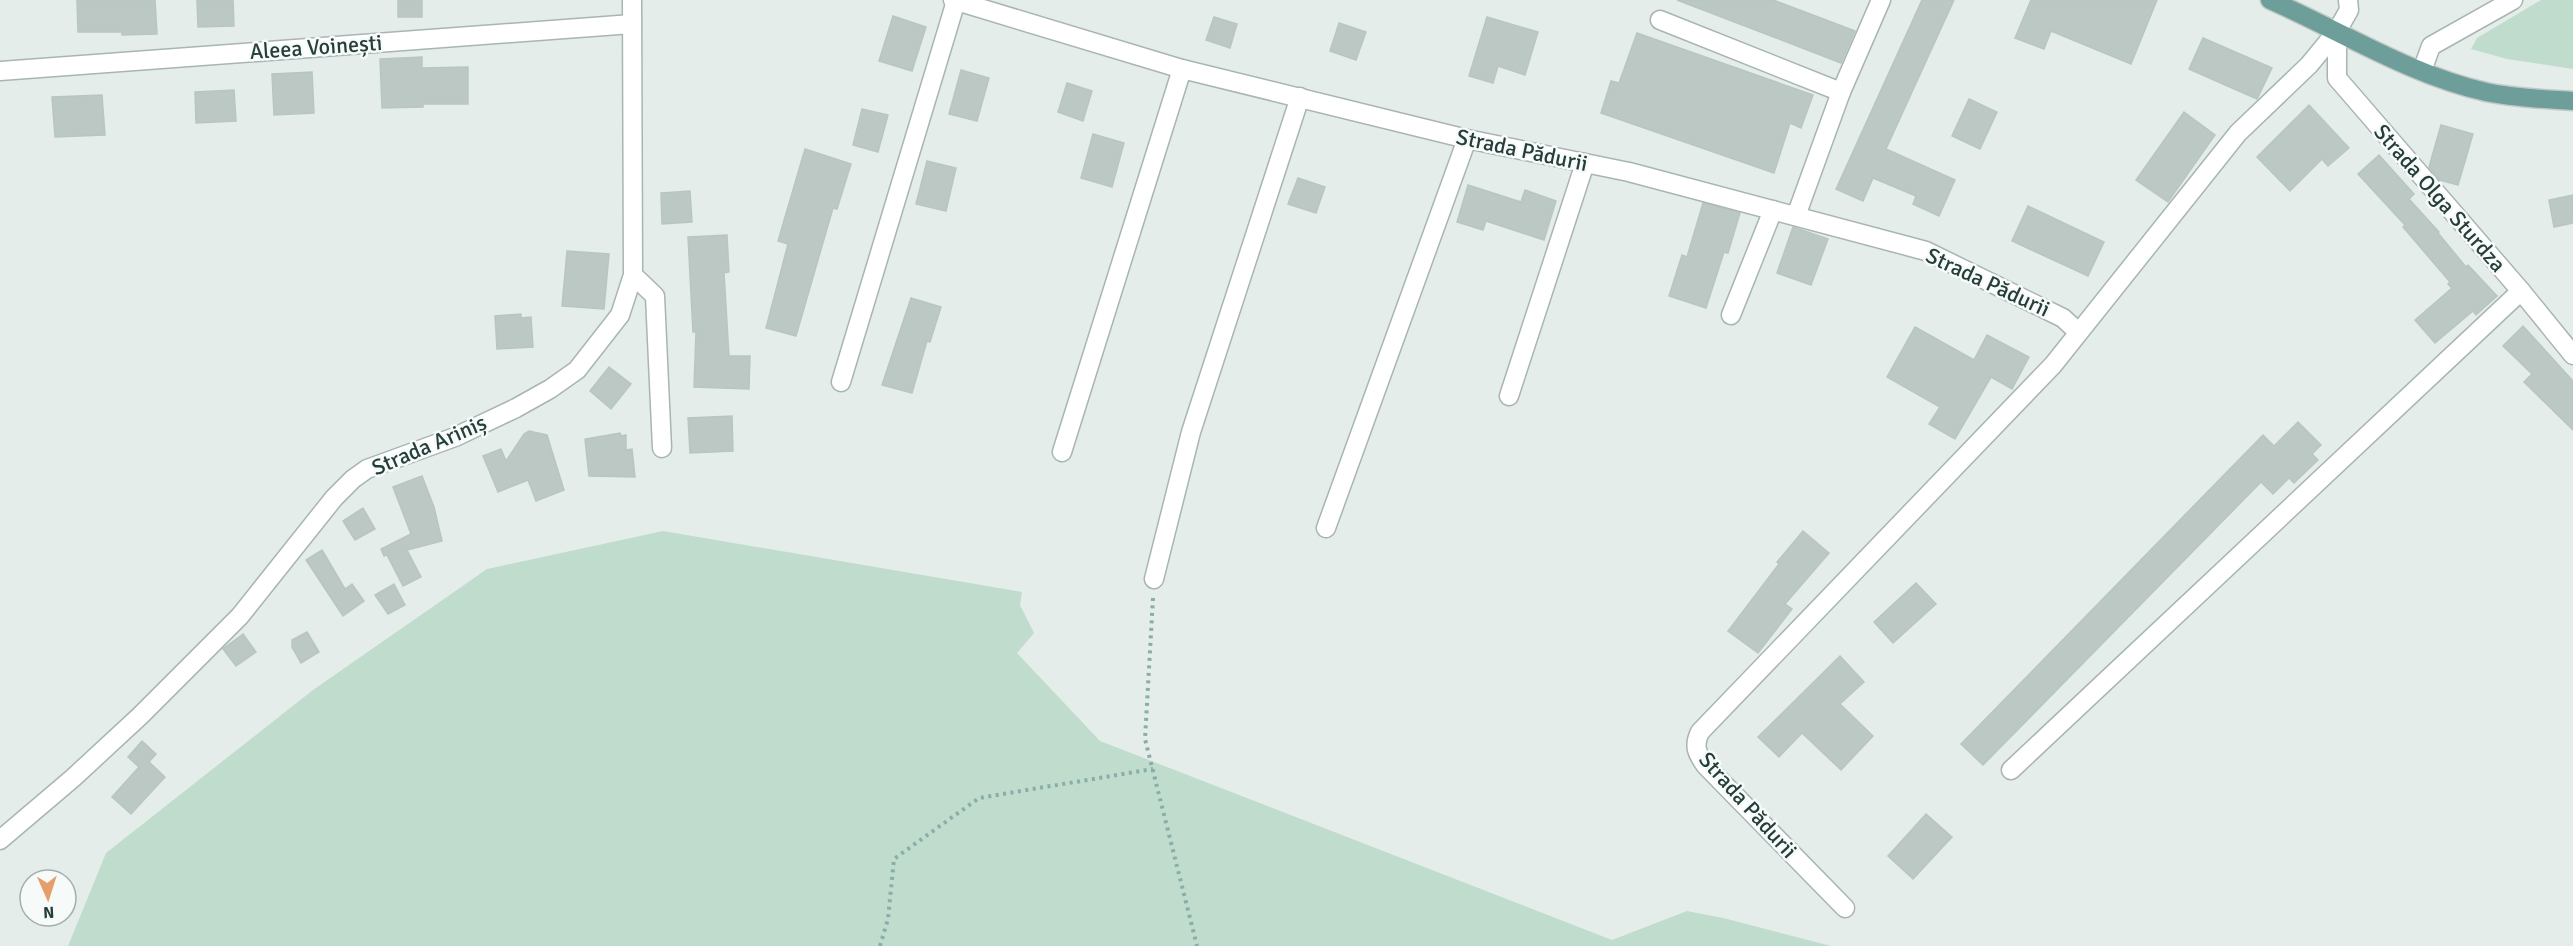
<svg xmlns="http://www.w3.org/2000/svg" width="2573" height="946" viewBox="0 0 2573 946" font-family="Signika,sans-serif">
	<style>
		.green { fill: #c0dccd }
		.building { fill: #bbc8c4; stroke: #b8c6c3; stroke-width: 1.5 }
		.lines { fill: none; stroke-linecap: round; stroke-linejoin: round }
		.minor-casing { stroke: #a8b5b3; stroke-width: 21 }
		.major-casing { stroke: #c2c9c8; stroke-width: 21 }
		.path { stroke: #89aea9; stroke-width: 4; stroke-dasharray: 3 4.5; stroke-linecap: butt }
		.minor { stroke: #fff; stroke-width: 18 }
		.major { stroke: #6e9e9a; stroke-width: 18 }
		.labels { text-anchor: middle; dominant-baseline: central; stroke-width: 5; stroke-linejoin: round; paint-order: stroke }
		.street-label { font-size: 22px; fill: #263e3b; stroke: #f6faf8 }
	</style>
	<rect width="100%" height="100%" fill="#e5edeb"/>
	<g class="green">
		<polygon points="2541,0 2573,0 2573,69 2507,59 2471,49 2477,38"/>
		<polygon points="663,531 1022,592 1020,605 1034,633 1017,653 1100,741 1612,940 1687,911 1723,918 1831,946 68,946 106,853 313,690 487,569"/>
	</g>
	<g class="building">
		<polygon points="77,0 155,0 157,34 122,35 122,32 78,32"/>
		<polygon points="197,0 233,0 234,26 198,27"/>
		<rect x="398" y="0" width="24" height="17"/>
		<polygon points="1677,0 1773,0 1855,31 1841,63"/>
		<polygon points="1922,0 1954,0 1886,149 1955,180 1939,216 1913,204 1916,196 1873,178 1863,201 1836,189"/>
		<polygon points="2031,0 2157,0 2131,64 2051,31 2044,49 2015,38"/>
		<polygon points="893,16 926,27 912,71 879,61"/>
		<polygon points="1214,17 1237,24 1230,48 1206,40"/>
		<polygon points="1487,17 1538,32 1525,75 1498,66 1493,83 1469,76"/>
		<polygon points="1339,23 1366,32 1356,60 1330,51"/>
		<polygon points="1637,33 1813,95 1801,128 1790,123 1774,173 1601,113 1611,81 1619,83"/>
		<polygon points="2203,38 2272,68 2257,99 2189,69"/>
		<polygon points="422,57 422,68 468,67 468,104 423,104 423,107 382,108 380,59"/>
		<polygon points="961,70 989,78 977,121 949,114"/>
		<polygon points="312,72 314,113 274,115 272,74"/>
		<polygon points="1067,83 1092,91 1083,121 1058,112"/>
		<polygon points="234,90 236,121 196,123 195,92"/>
		<polygon points="102,95 105,135 55,137 52,97"/>
		<polygon points="1969,99 1997,112 1980,149 1952,136"/>
		<polygon points="2309,105 2349,148 2328,166 2322,159 2290,191 2257,157"/>
		<polygon points="862,109 888,115 878,152 853,145"/>
		<polygon points="2184,112 2215,135 2168,202 2136,180"/>
		<polygon points="2441,125 2473,134 2458,185 2440,180 2429,167"/>
		<polygon points="1093,134 1124,143 1112,187 1081,178"/>
		<polygon points="805,149 851,164 837,209 833,208 796,336 766,328 788,244 778,241"/>
		<polygon points="2379,155 2414,194 2409,199 2439,232 2438,233 2466,267 2468,265 2497,296 2476,315 2473,311 2435,343 2415,320 2452,288 2448,284 2450,282 2403,227 2405,225 2358,174"/>
		<polygon points="927,161 956,168 946,211 916,204"/>
		<polygon points="1298,178 1325,187 1316,213 1288,204"/>
		<polygon points="1468,185 1521,202 1525,190 1556,201 1544,240 1486,221 1483,230 1457,222"/>
		<polygon points="690,191 692,222 662,224 661,193"/>
		<polygon points="2573,195 2573,223 2554,227 2549,200"/>
		<polygon points="1703,203 1740,213 1728,253 1724,252 1706,308 1669,296 1682,255 1687,257"/>
		<polygon points="2028,206 2104,242 2088,276 2012,241"/>
		<polygon points="1793,227 1828,239 1811,285 1777,273"/>
		<polygon points="727,235 729,272 724,273 729,356 750,356 749,389 694,387 696,332 693,332 688,237"/>
		<polygon points="567,251 609,254 604,309 562,306"/>
		<polygon points="911,298 941,307 930,342 927,341 912,393 882,385"/>
		<polygon points="521,314 521,318 531,317 533,347 497,349 495,316"/>
		<polygon points="2523,326 2573,381 2573,430 2524,382 2532,374 2503,346"/>
		<polygon points="1915,327 1974,360 1987,335 2029,357 2012,389 1991,377 1955,439 1929,424 1940,407 1887,377"/>
		<polygon points="609,367 631,384 611,409 590,391"/>
		<polygon points="732,416 733,451 690,453 688,418"/>
		<polygon points="2298,422 2321,445 2312,454 2318,460 2294,483 2289,478 2273,494 2261,482 1983,765 1961,744 2263,435 2274,446"/>
		<polygon points="529,431 547,435 564,490 536,501 528,480 498,492 483,456 501,449 506,461 524,434"/>
		<polygon points="620,433 621,436 626,435 626,450 632,449 635,477 589,476 585,439"/>
		<polygon points="422,476 434,507 442,541 407,550 421,577 403,586 387,555 384,556 381,549 411,534 393,487"/>
		<polygon points="363,508 375,529 355,540 343,521"/>
		<polygon points="1803,531 1829,553 1785,604 1792,609 1758,653 1728,631 1779,564 1777,562"/>
		<polygon points="322,550 345,589 352,584 364,601 343,616 306,560"/>
		<polygon points="1916,583 1936,604 1893,643 1874,622"/>
		<polygon points="394,584 405,605 388,614 375,595"/>
		<polygon points="307,632 319,652 301,663 292,647 292,640"/>
		<polygon points="243,634 256,652 236,666 223,649"/>
		<polygon points="1840,656 1864,682 1840,704 1873,736 1841,770 1802,733 1779,757 1758,737"/>
		<polygon points="142,741 156,754 149,762 165,777 131,814 112,797 139,767 128,757"/>
		<polygon points="1926,814 1952,837 1913,879 1888,856"/>
	</g>
	<g class="lines">
		<defs>
			<g id="minor">
				<polyline points="953,0 1182,69 1467,139 1629,172 1926,251 2063,318 2077,331"/>
				<polyline points="1660,20 1841,92"/>
				<polyline points="2337,31 2337,78 2521,291 2573,355"/>
				<polyline points="0,71 632,24"/>
				<polyline points="2422,71 2431,46 2513,0"/>
				<polyline points="1796,216 1841,92 1881,0"/>
				<polyline points="633,275 655,296 662,448"/>
				<polyline points="1731,315 1773,210"/>
				<polyline points="841,382 956,1"/>
				<polyline points="1509,396 1585,163"/>
				<polyline points="1062,452 1182,69"/>
				<polyline points="1326,528 1467,139"/>
				<polyline points="1154,579 1191,432 1300,97"/>
				<polyline points="2011,770 2521,291"/>
				<polyline points="0,840 73,778 140,716 240,616 334,498 353,479 367,469 455,437 516,408 550,389 577,370 620,315 633,275 632,0"/>
				<path d="M1845,908l-139,-142c-9,-12 -13,-20 -6,-34l353,-367 185,-232 71,-68 28,-34 12,-21 -1,-10"/>
			</g>
			<path id="major" d="M2270,0c71,31 140,75 216,92 28,6 58,7 87,9"/>
		</defs>
		<use href="#minor" class="minor-casing"/>
		<use href="#major" class="major-casing"/>
		<g class="path">
			<polyline points="1153,598 1145,739 1197,946"/>
			<polyline points="880,946 888,919 894,859 979,798 1153,769"/>
		</g>
		<use href="#minor" class="minor"/>
		<use href="#major" class="major"/>
	</g>
	<g class="labels">
		<g class="street-label">
			<text transform="translate(316 47) rotate(-4)">Aleea Voinești</text>
			<text transform="translate(1522 150) rotate(12)">Strada Pădurii</text>
			<text transform="translate(2440 198) rotate(49)">Strada Olga Sturdza</text>
			<text transform="translate(1988 282) rotate(25)">Strada Pădurii</text>
			<text transform="translate(429 445) rotate(-23)">Strada Ariniș</text>
			<text transform="translate(1748 805) rotate(48)">Strada Pădurii</text>
		</g>
	</g>
	<g transform="translate(48 898) rotate(177)"><circle r="28" fill="#f6faf8" stroke="#a3afac" stroke-width="1.5"/>
	<path d="M0-4.5L10 22L0 15L-10 22Z" fill="#e69e6b"/>
	<text y="-9" font-size="16" font-weight="bold" text-anchor="middle" fill="#263e3b">N</text>
	</g>
</svg>
